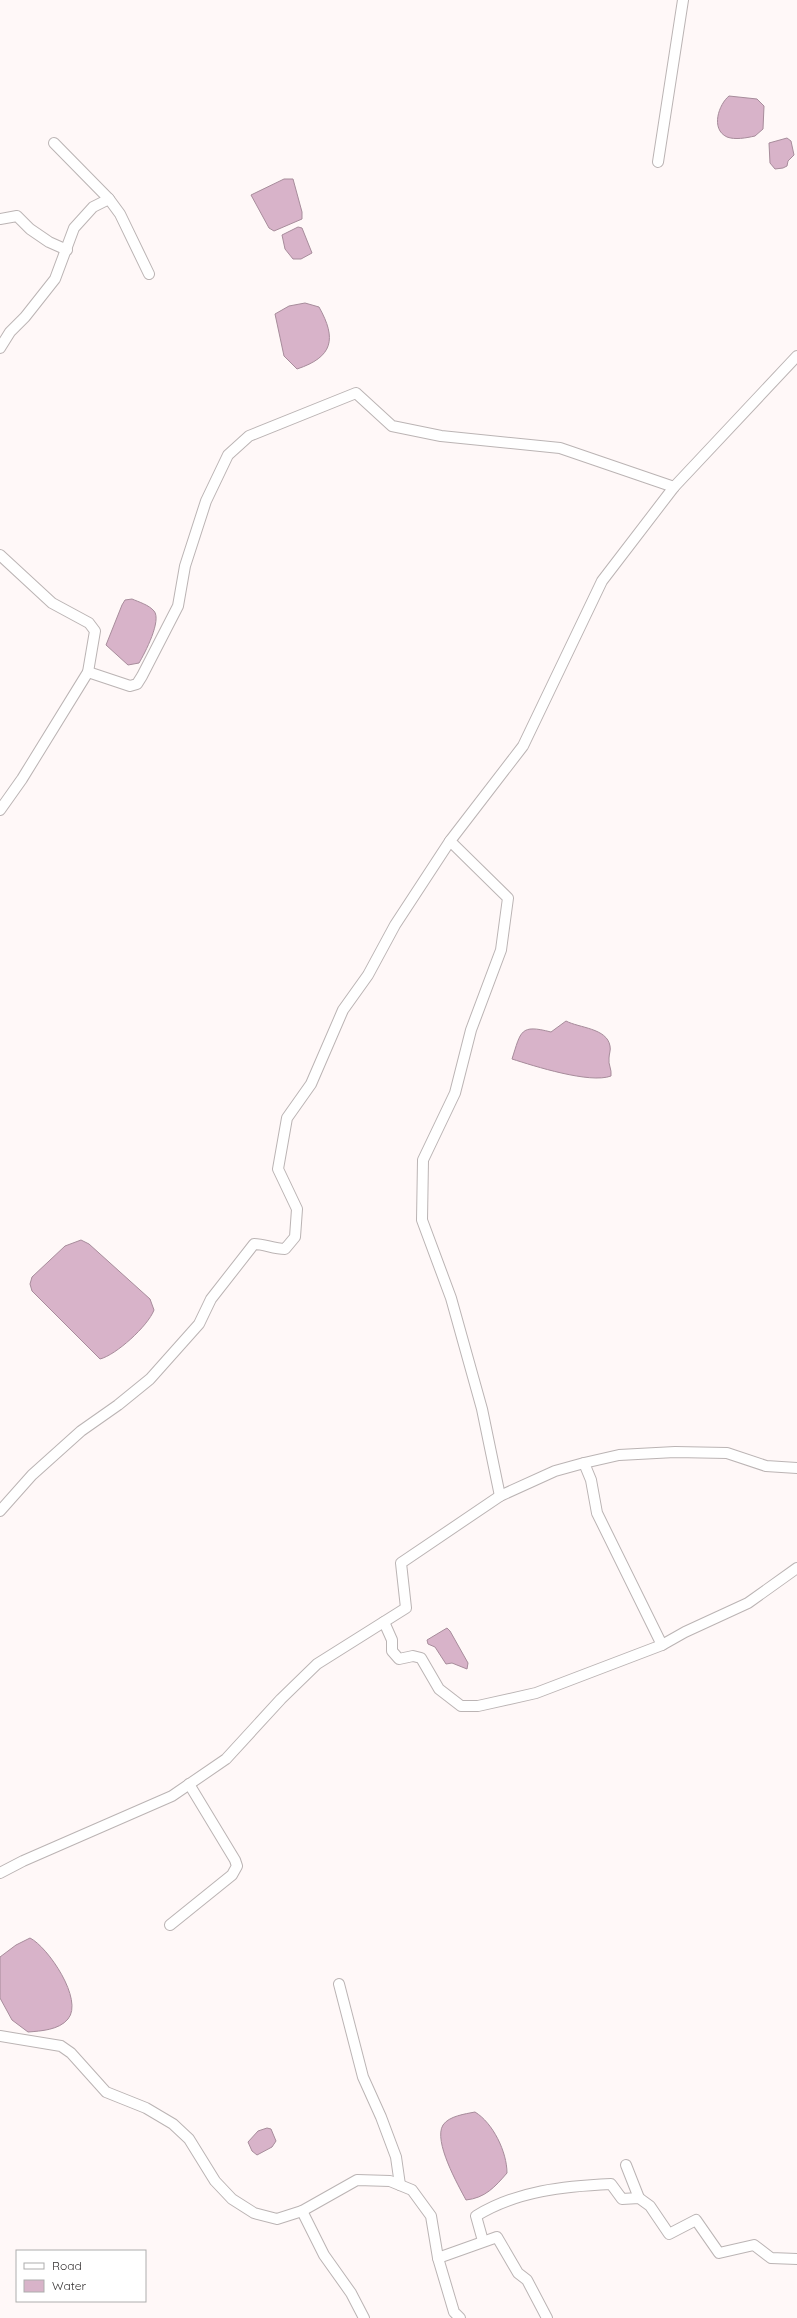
<svg xmlns="http://www.w3.org/2000/svg" width="797" height="2318" viewBox="0 0 797 2318" font-family="Quicksand,sans-serif">
	<style>
		.water { fill: #d8b3c9; stroke: #a78c9b }
		.lines { fill: none; stroke-linecap: round; stroke-linejoin: round }
		.minor-casing { stroke: #bbb4b4; stroke-width: 12 }
		.minor { stroke: #fff; stroke-width: 10 }
	</style>
	<rect width="100%" height="100%" fill="#fff8f8"/>
	<g class="water">
		<path d="M729,96l28,3 7,7 -1,23 -8,7c-9,2 -20,4 -28,1 -17,-8 -8,-33 2,-41z"/>
		<polygon points="787,138 791,141 794,155 788,161 787,166 783,168 775,169 770,163 769,143"/>
		<polygon points="284,179 293,179 302,212 302,219 274,231 269,228 251,195"/>
		<polygon points="298,227 302,228 312,253 301,259 293,259 285,249 282,235"/>
		<path d="M305,303l14,4c18,32 14,50 -22,62l-13,-13 -9,-42 14,-8z"/>
		<path d="M132,599c7,3 17,6 22,12 8,9 -9,42 -15,52l-11,2 -22,-20 16,-40 3,-5z"/>
		<path d="M566,1021c13,7 41,7 44,25 1,4 -1,8 -1,12 -1,7 3,11 2,18 -21,8 -77,-10 -99,-17 9,-28 8,-35 39,-27z"/>
		<path d="M81,1240l8,4 61,55 4,11c-6,16 -38,45 -54,49l-68,-68 -2,-7 2,-7 33,-31z"/>
		<polygon points="447,1628 450,1631 468,1663 467,1669 452,1663 446,1664 435,1647 428,1644 427,1640"/>
		<path d="M30,1938c18,9 54,62 38,81 -9,11 -27,12 -40,13l-16,-12 -12,-22v-41l16,-12z"/>
		<path d="M475,2112c18,11 32,40 32,61 -12,14 -22,25 -41,27 -8,-15 -33,-59 -23,-75 6,-9 22,-11 32,-13z"/>
		<polygon points="267,2128 271,2129 276,2141 272,2147 257,2155 252,2151 248,2142 258,2131"/>
	</g>
	<g class="lines">
		<defs>
			<g id="minor">
				<polyline points="54,143 109,199"/>
				<polyline points="658,162 683,0"/>
				<polyline points="0,219 17,216 30,229 49,242 67,250"/>
				<polyline points="0,348 10,332 25,317 55,279 74,228 93,207 109,199 120,214 149,274"/>
				<polyline points="0,555 52,603 89,623 95,631 88,672 22,779 0,810"/>
				<polyline points="88,672 130,686 137,684 142,676 178,606 185,566 206,501 228,455 249,436 356,393 392,426 441,436 560,448 674,487"/>
				<polyline points="500,1496 482,1409 451,1298 422,1220 423,1160 455,1093 471,1030 501,950 508,898 450,841 523,746 602,581 674,487 797,356"/>
				<path d="M0,1511l32,-36 49,-44 37,-26 32,-26 49,-55 12,-25 43,-55c11,0 19,5 31,5l10,-12 2,-28 -19,-40 9,-51 24,-34 32,-74 25,-35 27,-50 55,-84"/>
				<polyline points="384,1622 392,1640 392,1651 399,1659 413,1656 421,1658 439,1689 461,1706 478,1706 536,1693 662,1645 597,1513 591,1480 584,1463"/>
				<polyline points="662,1645 685,1632 748,1603 797,1568"/>
				<polyline points="0,1873 23,1861 172,1796 226,1759 281,1699 317,1664 406,1608 401,1563 500,1496 555,1471 584,1463 619,1455 675,1452 727,1453 766,1466 797,1468"/>
				<polyline points="170,1925 232,1875 237,1866 235,1860 189,1784"/>
				<polyline points="339,1984 363,2077 381,2117 396,2157 400,2185"/>
				<polyline points="0,2036 61,2046 71,2053 106,2092 146,2108 173,2124 189,2139 215,2181 232,2199 254,2213 277,2219 302,2211 357,2180 390,2181 412,2190 431,2216 438,2258 454,2312 460,2318"/>
				<polyline points="626,2165 639,2198"/>
				<polyline points="302,2211 324,2255 351,2293 364,2318"/>
				<path d="M483,2241l-7,-25c40,-25 89,-30 135,-32l11,15 17,-1 11,8 19,28 27,-14 23,33 35,-8 17,13 26,1"/>
				<polyline points="438,2258 497,2237 518,2273 527,2280 547,2318"/>
			</g>
		</defs>
		<use href="#minor" class="minor-casing"/>
		<use href="#minor" class="minor"/>
	</g>
	<rect x="16" y="2250" width="130" height="52" fill="#ffffff" stroke="#aeadad"/>
	<rect x="24" y="2263" width="20" height="6" fill="#ffffff" stroke="#aeadad"/>
	<text x="52" y="2270" font-size="12" fill="#343131">Road</text>
	<rect x="24" y="2280" width="20" height="12" fill="#d8b3c9" stroke="#aeadad"/>
	<text x="52" y="2290" font-size="12" fill="#343131">Water</text>
</svg>
